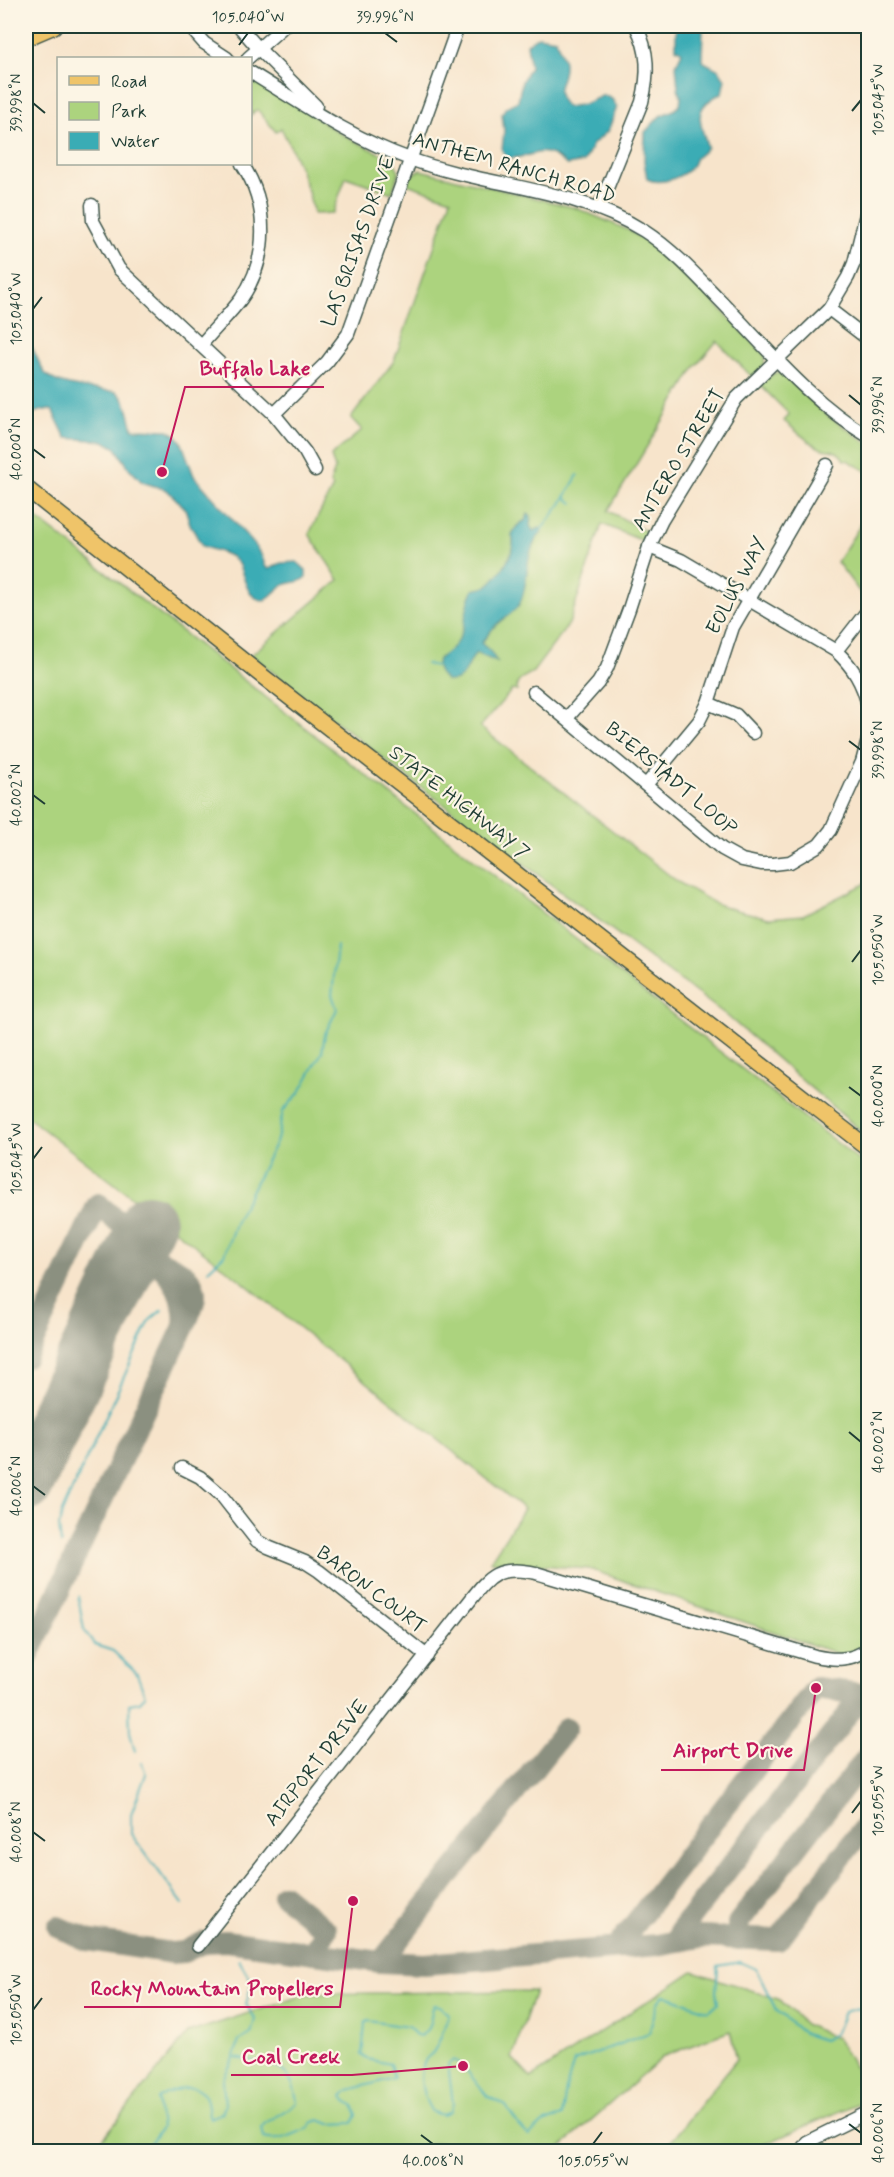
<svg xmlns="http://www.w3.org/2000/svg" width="894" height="2177" viewBox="0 0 894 2177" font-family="Mynerve,sans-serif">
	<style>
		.green { fill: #acd37e; stroke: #668859; stroke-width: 1.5 }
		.water { fill: #3aacb5; stroke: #2c7474; stroke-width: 1.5 }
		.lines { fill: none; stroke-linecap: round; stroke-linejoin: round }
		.stream { stroke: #3aacb5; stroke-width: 2 }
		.taxiway { stroke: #8b9080; stroke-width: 22 }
		.runway { stroke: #8b9080; stroke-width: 56 }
		.minor-casing { stroke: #3f564b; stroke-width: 15 }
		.major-casing { stroke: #3f564b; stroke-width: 18 }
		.minor { stroke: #fff; stroke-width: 12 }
		.major { stroke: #efc469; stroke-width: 15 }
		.ticks { fill: none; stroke: #1f3d34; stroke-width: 2 }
		.labels { text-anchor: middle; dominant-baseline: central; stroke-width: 4.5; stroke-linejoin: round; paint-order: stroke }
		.street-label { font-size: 20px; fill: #1f3d34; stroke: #fcf5e5 }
		.leader { fill: none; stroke: #c2185b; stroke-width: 2 }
		.callout-dot { fill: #c2185b; stroke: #fcf5e5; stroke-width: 2 }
		.callout-label { font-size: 21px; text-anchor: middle; font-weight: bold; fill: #c2185b; stroke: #fcf5e5; stroke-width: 4.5; stroke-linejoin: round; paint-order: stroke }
		.neatline { fill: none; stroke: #1f3d34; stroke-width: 2 }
		.ticks-label { font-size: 15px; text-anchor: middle; fill: #1f3d34 }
	</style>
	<rect width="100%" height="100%" fill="#fcf5e5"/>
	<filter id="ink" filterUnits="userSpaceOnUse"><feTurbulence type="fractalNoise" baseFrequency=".0167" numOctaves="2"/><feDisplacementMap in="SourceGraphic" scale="12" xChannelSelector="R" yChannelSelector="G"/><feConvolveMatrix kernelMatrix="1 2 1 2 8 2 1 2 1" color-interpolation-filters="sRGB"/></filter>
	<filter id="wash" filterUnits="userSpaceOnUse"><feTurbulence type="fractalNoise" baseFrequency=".008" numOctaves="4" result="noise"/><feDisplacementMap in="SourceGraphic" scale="24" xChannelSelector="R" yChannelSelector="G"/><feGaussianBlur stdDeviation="1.35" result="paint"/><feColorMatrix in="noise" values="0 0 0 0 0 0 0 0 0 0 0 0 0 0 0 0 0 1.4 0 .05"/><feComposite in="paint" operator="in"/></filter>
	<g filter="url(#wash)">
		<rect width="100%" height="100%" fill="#f7e4cb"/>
		<g class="green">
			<path d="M251,75l90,59 52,26 6,11 -7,22 -46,-16 -13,36 -19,1c-7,-31 -17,-57 -33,-86l-5,4 -19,-23 -6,6z"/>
			<polygon points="420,170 576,208 628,230 649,243 682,269 765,355 764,367 752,377 717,341 695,367 608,511 650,533 645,542 602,524 569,624 533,672 522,678 517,684 517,691 512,690 480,727 678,882 714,903 736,910 769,918 803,915 865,884 868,877 868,1137 726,1015 402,773 251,655 339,580 309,534 333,487 330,483 335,469 331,456 362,430 351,418 394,361 451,199 407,184 411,175"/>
			<path d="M774,373h7l47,43 40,27v29l-21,-12h-3c-7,-13 -15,-8 -24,-12 -11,-5 -26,-19 -36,-27l5,-7 -29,-29z"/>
			<polygon points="26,510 868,1167 868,1664 589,1569 490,1561 524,1509 239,1279 26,1116"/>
			<polygon points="868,513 868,603 837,562"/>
			<polygon points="693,1971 780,2000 805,2024 837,2039 868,2089 868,2099 749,2151 663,2151 737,2059 730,2031 664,2056 570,2139 559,2151 504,2151 478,2146 436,2143 395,2152 99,2152 97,2146 188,2033 307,1994 535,1991 512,2058 531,2078"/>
		</g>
		<g class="water">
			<path d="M676,26h27l-1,35 17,9 6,9 -3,14c-31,15 -22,26 -15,54 -3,5 -6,6 -10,10 -4,4 -1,4 -5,9 -9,11 -31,20 -45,13l-3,-18 1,-29 15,-16 14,-6 6,-5 1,-9 -3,-8 -2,-23 6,-13 -6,-4z"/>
			<path d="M538,36l18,3c2,8 7,16 8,24 2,20 -15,25 3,44l17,-3 20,-9 8,4 5,8 -9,24 -15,13 -9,18 -17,3c-5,-4 -11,-9 -17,-11 -14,-6 -25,7 -44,3l-4,-7 2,-19 -2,-17 4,-7 12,-6 4,-20 8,-14 -3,-23z"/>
			<path d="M26,338c8,10 11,22 18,34 11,16 54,17 73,20 11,9 12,23 16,37l35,1 8,5 5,6 13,35 59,67 9,13 3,10 4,3 12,-6 16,-1 9,8v8c-8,6 -16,3 -24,8 -7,4 -10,10 -17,14 -21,0 -19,-25 -28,-38 -6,-9 -25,-12 -35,-16l-12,-22 -5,-16 -18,-18 -25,-8 -13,-14 -13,-20 -12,-7 -38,-3 -14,-28h-8l-18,5z"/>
			<path d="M528,514l3,2 -1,10 3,5 7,-3 2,4c-20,22 -11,46 -22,71 -5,10 -16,14 -24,22 -5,5 -10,13 -15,18l9,8 7,11 -21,-9c-10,12 -10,30 -29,28 -8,-6 -12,-12 -9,-22 34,-22 21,-37 35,-69 5,-2 10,-1 14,-4 12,-10 31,-35 25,-50 3,-9 6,-12 14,-16z"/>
		</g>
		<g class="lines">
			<g class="stream">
				<polyline points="566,498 573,503"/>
				<polyline points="541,530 561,504 578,475"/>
				<polyline points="426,664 436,666"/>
				<polyline points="208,1270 224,1255 236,1221 277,1140 283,1111 300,1092 322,1052 325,1034 337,1009 332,995 337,946"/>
				<polyline points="61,1544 59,1526 62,1512 150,1320 162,1310"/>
				<polyline points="78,1596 84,1630 95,1645 113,1651 137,1674 145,1696 140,1702 129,1704 130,1732 135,1751"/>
				<polyline points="142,1763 146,1774 131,1814 131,1834 183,1904"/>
				<polyline points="234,2056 239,2041 251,2034 255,2019 246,2004 252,1982 239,1960"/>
				<path d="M144,2152l17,-24 -3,-29c10,-8 36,-18 46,-5 5,7 3,16 6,24l12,-5 3,-7 -2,-27 11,-21c33,5 59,4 63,45l-33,21 -2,4 2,10c15,5 32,-5 46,-11l1,-4 8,-3 11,4 23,-1 4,-8 -4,-10 -7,-4 -3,-5 6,-6 45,-12 -4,-14 -23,-5 -5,-4 3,-32 3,-2 40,6 8,8 5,1c14,-12 7,-18 13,-31l6,1 9,8c-5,13 -8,26 -15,37 -2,4 -7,5 -9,10 -8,17 -2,37 7,51l10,3 8,-3 3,-8 -5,-40 6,-4 9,6 24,30 19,10 11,17 12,13 14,-13 19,-7 4,-27 8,-28 75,-28 9,-31 6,-7 45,16 9,-8 -2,-11 2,-26 22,-4 16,7 20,41 28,24 19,6 12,-6 9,-22 14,-4 10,7"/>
			</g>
			<g class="taxiway">
				<path d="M158,1264c17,14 29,40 26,61"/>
				<polyline points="26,1357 98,1204 140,1241"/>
				<path d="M26,1661l162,-343c2,-7 7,-15 7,-22 1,-27 -41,-36 -60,-45"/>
				<polyline points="283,1895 326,1930 314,1953"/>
				<polyline points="58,1927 87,1940 172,1953 184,1952 204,1942 226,1941 381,1962 425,1964 657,1945 700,1937 778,1940 868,1822"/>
				<polyline points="739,1939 738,1923 868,1756"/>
				<polyline points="677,1941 680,1931 863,1695"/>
				<polyline points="616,1948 816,1688 868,1695"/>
				<polyline points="381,1962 566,1728"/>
			</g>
			<polyline class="runway" points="26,1484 148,1222"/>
		</g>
	</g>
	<g filter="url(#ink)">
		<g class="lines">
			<defs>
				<g id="minor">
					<polyline points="189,26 204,43 227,58"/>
					<polyline points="239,26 259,49 316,106"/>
					<polyline points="248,58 284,26"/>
					<path d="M250,72c52,32 103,67 160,87 76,28 164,28 234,72 28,18 51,43 74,67 47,48 92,104 150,138"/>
					<polyline points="92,205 93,221 119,269 274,414 305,452 315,470"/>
					<path d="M599,208l43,-106c7,-28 7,-51 -6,-76"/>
					<polyline points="829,309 868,339"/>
					<path d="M201,345c13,-16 28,-30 40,-46 28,-40 28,-95 1,-135"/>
					<polyline points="274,414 327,362 348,334 458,26"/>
					<path d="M649,547l32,13 155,91c17,16 27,32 32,55"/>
					<polyline points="836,651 868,610"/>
					<polyline points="534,692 722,849 742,860 761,864 773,864 790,862 819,845 831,830 862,762 868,740"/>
					<polyline points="708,703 736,715 753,733"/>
					<polyline points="567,718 598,683 607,668 629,609 649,547 662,520 736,399 829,309 848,277 854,263 868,206"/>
					<polyline points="646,785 699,721 708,703 733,627 827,465"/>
					<polyline points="182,1468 200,1477 221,1495 257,1541 268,1547 305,1562 319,1571 427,1656"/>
					<path d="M198,1946l262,-333c26,-31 31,-50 76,-40l279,83c19,4 37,5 53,-7"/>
					<polyline points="800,2152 807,2142 868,2112"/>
				</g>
				<g id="major">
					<polyline points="26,38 54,26"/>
					<polyline points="26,488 261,675 868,1148"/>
				</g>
			</defs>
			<use href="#minor" class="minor-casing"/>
			<use href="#major" class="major-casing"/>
			<use href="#minor" class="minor"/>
			<use href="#major" class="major"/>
		</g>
	</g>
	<path class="ticks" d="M385,33l12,9M239,45l9,-12M33,103l12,10M852,111l9,-11M33,309l9,-12M849,395l12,10M33,449l12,9M849,741l12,9M33,795l12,9M852,962l9,-12M849,1087l12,9M33,1159l9,-12M849,1432l12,10M33,1486l12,9M852,1813l9,-12M33,1832l12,9M33,2010l9,-12M849,2124l12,9M421,2135l12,9M593,2144l9,-12"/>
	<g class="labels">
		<g class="street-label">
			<text transform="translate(514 168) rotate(16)">ANTHEM RANCH ROAD</text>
			<text transform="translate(359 241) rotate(-70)">LAS BRISAS DRIVE</text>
			<text transform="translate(679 460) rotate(-59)">ANTERO STREET</text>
			<text transform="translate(737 586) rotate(-62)">EOLUS WAY</text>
			<text transform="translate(671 779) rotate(40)">BIERSTADT LOOP</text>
			<text transform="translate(459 803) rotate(38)">STATE HIGHWAY 7</text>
			<text transform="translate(371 1590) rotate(37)">BARON COURT</text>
			<text transform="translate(317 1763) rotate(-52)">AIRPORT DRIVE</text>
		</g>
	</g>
	<path class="leader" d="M162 472L185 387H324M816 1688L804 1770H661M353 1901L340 2007H84M463 2066L352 2075H231"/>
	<g class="callout-dot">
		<circle cx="162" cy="472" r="6"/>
		<circle cx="816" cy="1688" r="6"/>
		<circle cx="353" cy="1901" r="6"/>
		<circle cx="463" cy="2066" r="6"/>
	</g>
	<g class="callout-label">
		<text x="255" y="375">Buffalo Lake</text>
		<text x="733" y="1757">Airport Drive</text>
		<text x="212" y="1995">Rocky Mountain Propellers</text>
		<text x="291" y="2063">Coal Creek</text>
	</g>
	<rect width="894" height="2177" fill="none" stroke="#fcf5e5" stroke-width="66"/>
	<rect x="57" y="57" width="195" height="108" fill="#fcf5e5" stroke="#a4ab9e" stroke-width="1.5"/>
	<rect x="69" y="76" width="30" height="9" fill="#efc469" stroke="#a4ab9e" stroke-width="1.5"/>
	<text x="111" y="87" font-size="18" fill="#1f3d34">Road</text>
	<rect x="69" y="102" width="30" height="18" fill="#acd37e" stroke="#a4ab9e" stroke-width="1.5"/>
	<text x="111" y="117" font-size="18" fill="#1f3d34">Park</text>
	<rect x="69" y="132" width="30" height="18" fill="#3aacb5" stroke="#a4ab9e" stroke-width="1.5"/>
	<text x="111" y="147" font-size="18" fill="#1f3d34">Water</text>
	<rect x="33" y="33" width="828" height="2111" class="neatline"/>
	<g class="ticks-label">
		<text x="248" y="22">105.040°W</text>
		<text x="385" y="22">39.996°N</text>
		<text transform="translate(878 100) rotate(-90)" y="5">105.045°W</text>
		<text transform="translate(16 103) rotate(-90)" y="5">39.998°N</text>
		<text transform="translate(16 309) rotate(-90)" y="5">105.040°W</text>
		<text transform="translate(878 405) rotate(-90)" y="5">39.996°N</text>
		<text transform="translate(16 449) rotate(-90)" y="5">40.000°N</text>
		<text transform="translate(878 750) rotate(-90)" y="5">39.998°N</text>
		<text transform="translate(16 795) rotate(-90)" y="5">40.002°N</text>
		<text transform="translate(878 950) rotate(-90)" y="5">105.050°W</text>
		<text transform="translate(878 1096) rotate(-90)" y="5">40.000°N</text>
		<text transform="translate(16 1159) rotate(-90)" y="5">105.045°W</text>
		<text transform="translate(878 1442) rotate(-90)" y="5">40.002°N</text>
		<text transform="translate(16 1486) rotate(-90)" y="5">40.006°N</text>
		<text transform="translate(878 1801) rotate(-90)" y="5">105.055°W</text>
		<text transform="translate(16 1832) rotate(-90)" y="5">40.008°N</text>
		<text transform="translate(16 2010) rotate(-90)" y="5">105.050°W</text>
		<text transform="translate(878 2133) rotate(-90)" y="5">40.006°N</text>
		<text x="433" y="2166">40.008°N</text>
		<text x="593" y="2166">105.055°W</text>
	</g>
</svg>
